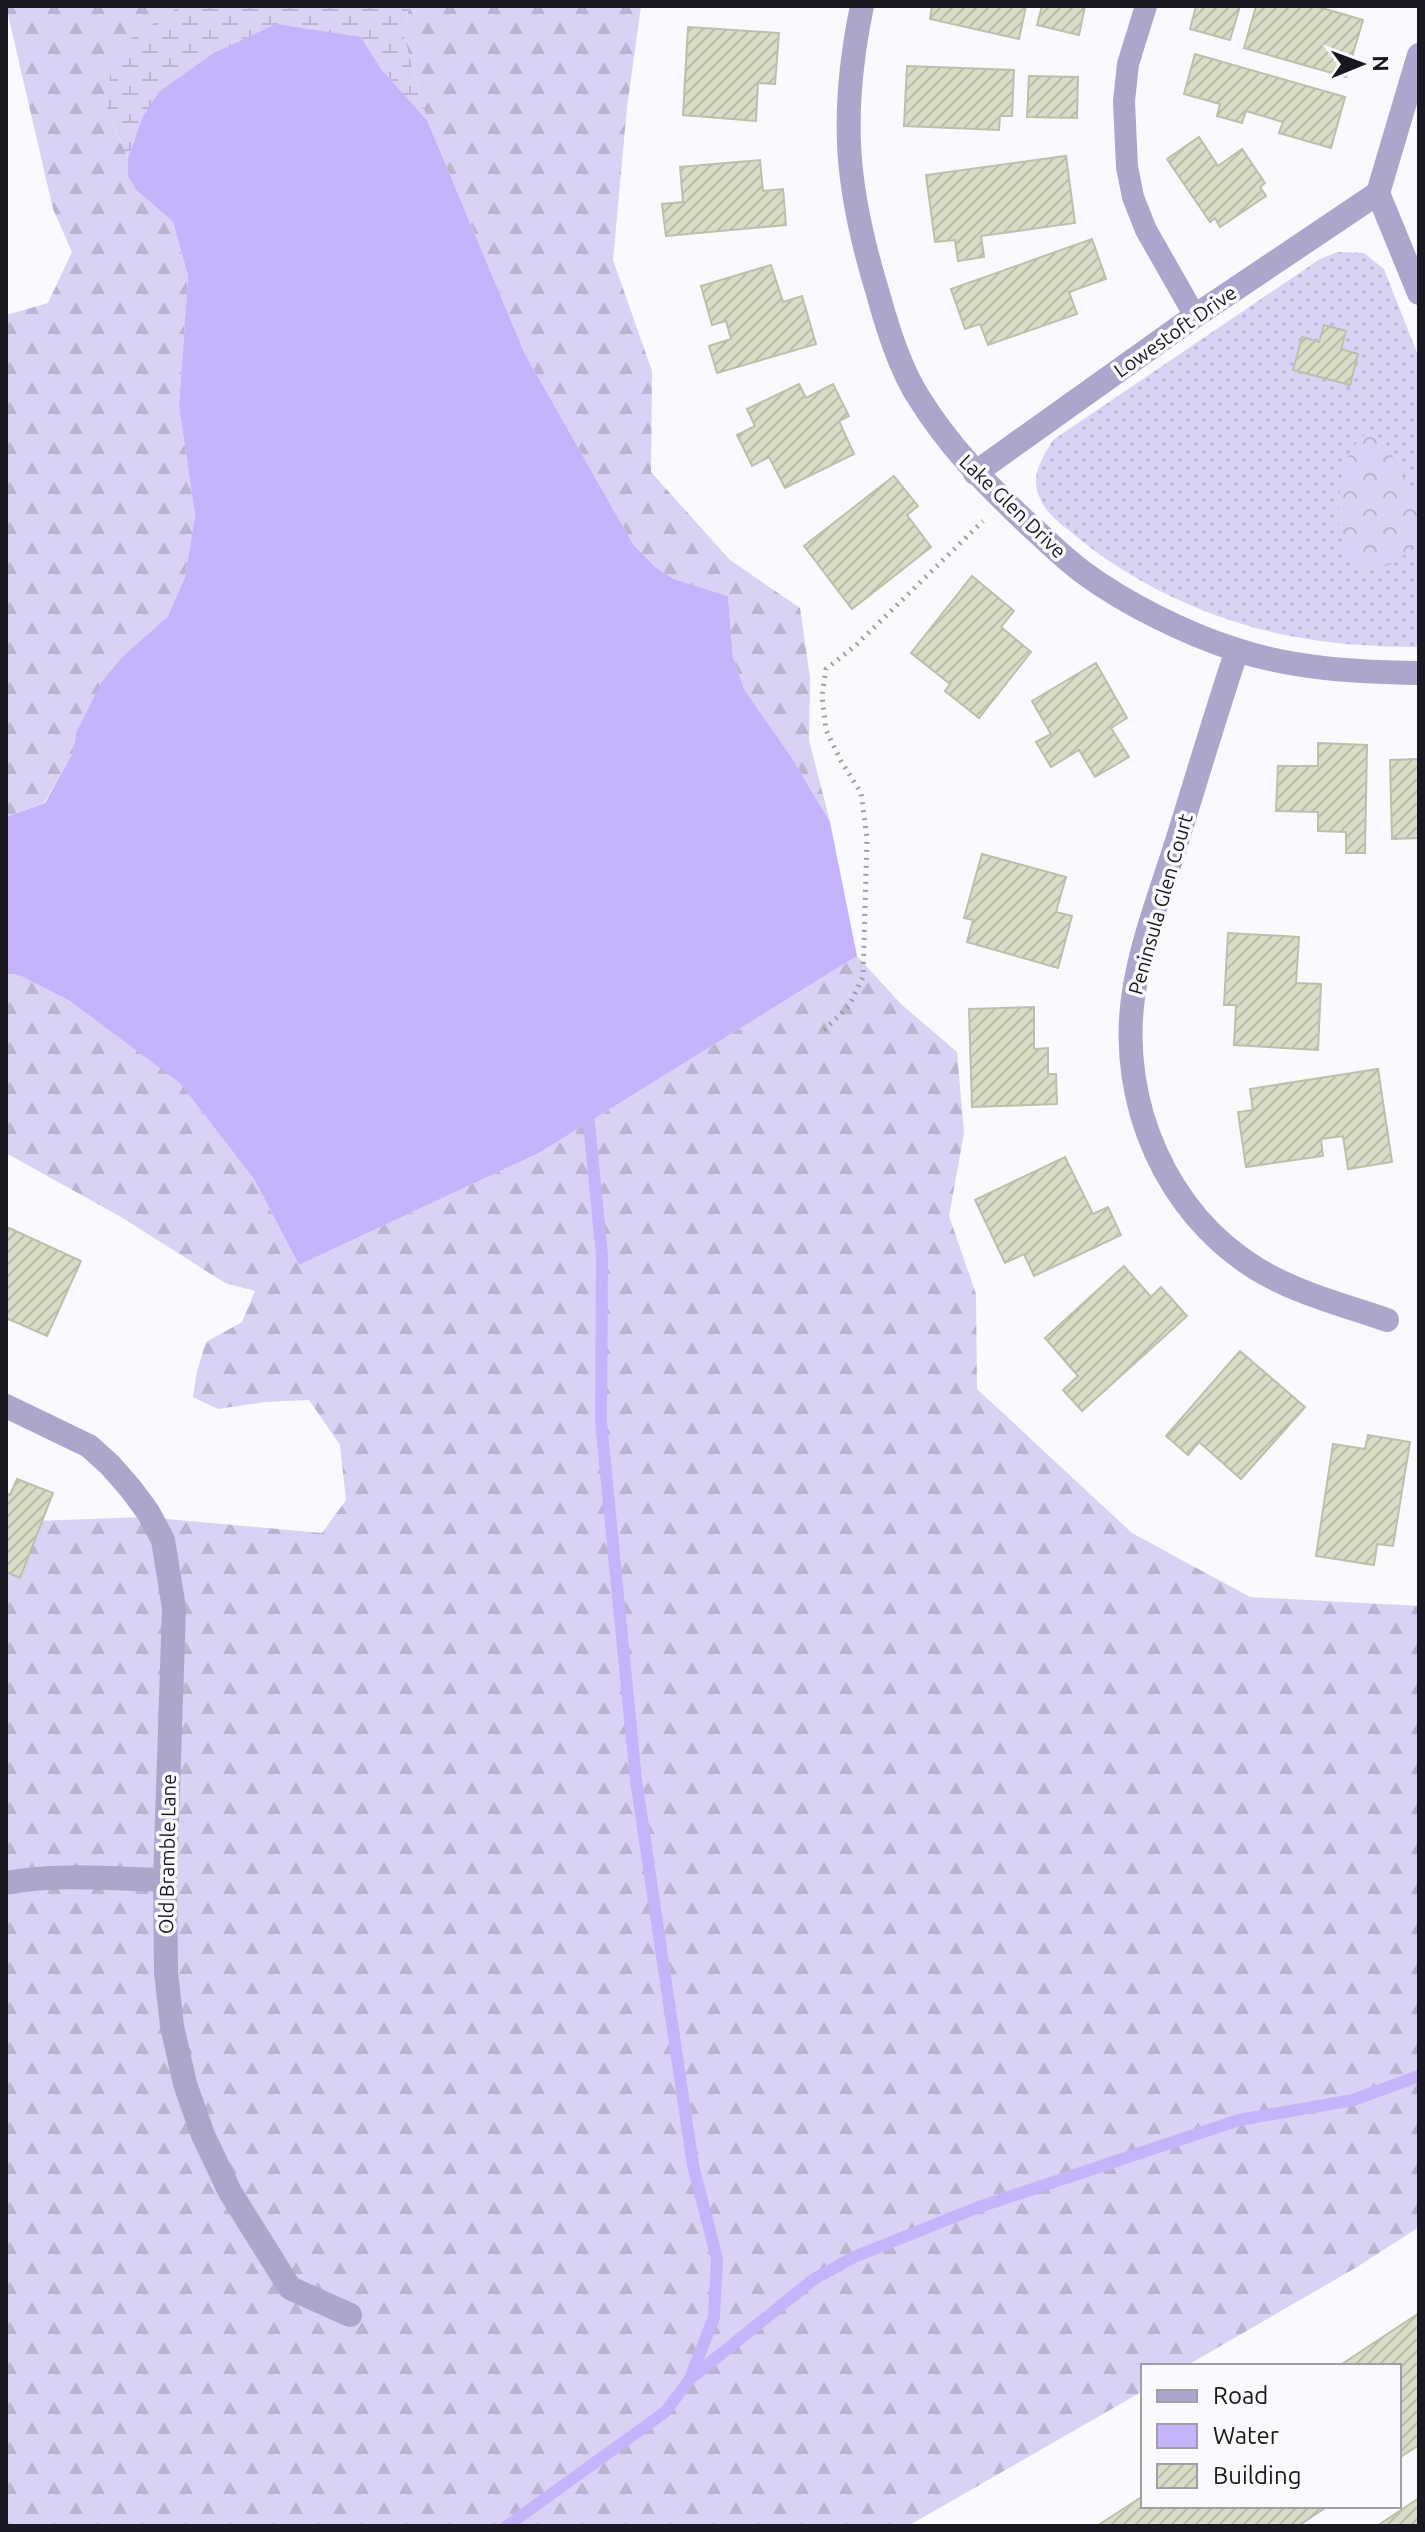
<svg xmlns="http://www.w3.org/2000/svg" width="1425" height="2532" viewBox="0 0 1425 2532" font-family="Ubuntu,sans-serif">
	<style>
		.grass { fill: url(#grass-dots) }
		.forest { fill: url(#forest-firs) }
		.wetland { fill: url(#wetland-marsh) }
		.park { fill: url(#park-crowns) }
		.water { fill: #c5b4fb }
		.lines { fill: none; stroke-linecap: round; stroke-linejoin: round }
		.stream { stroke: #c5b4fb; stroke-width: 12 }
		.building { fill: url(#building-hatch); stroke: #bcbfa9; stroke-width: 2 }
		.path { stroke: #a09fa5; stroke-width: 5; stroke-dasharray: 2 6; stroke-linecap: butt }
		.service { stroke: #aea5cd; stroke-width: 22 }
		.minor { stroke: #aea5cd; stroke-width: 24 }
		.labels { text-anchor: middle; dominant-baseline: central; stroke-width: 7; stroke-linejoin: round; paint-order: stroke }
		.street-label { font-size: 20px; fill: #19171f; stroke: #faf9fe }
	</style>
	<defs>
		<pattern id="grass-dots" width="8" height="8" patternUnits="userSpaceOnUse" patternTransform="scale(2)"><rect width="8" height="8" fill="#d9d2f4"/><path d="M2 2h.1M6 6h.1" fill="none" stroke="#bab4d1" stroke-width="1.8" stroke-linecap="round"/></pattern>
		<pattern id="forest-firs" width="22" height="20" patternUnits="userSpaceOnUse" patternTransform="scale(2)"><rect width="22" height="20" fill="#d9d2f4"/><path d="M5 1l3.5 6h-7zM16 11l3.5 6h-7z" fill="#bab4d1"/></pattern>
		<pattern id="wetland-marsh" width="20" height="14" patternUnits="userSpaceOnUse" patternTransform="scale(2)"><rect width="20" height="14" fill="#d9d2f4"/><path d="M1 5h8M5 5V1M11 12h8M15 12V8" fill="none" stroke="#bab4d1"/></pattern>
		<pattern id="park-crowns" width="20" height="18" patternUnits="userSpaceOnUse" patternTransform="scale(2)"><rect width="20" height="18" fill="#d9d2f4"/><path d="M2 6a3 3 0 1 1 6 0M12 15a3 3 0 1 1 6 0" fill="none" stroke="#bab4d1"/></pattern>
		<pattern id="building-hatch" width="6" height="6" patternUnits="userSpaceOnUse" patternTransform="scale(2)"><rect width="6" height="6" fill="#d9dcc6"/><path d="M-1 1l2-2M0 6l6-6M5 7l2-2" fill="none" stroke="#babcaa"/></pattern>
	</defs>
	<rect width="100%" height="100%" fill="#faf9fe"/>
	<path class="grass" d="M1338,252l26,1 20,16 35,89v289c-45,0 -90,-3 -134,-12 -77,-16 -154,-52 -214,-103 -13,-10 -26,-20 -32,-36 -9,-21 4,-39 14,-56l267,-181z"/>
	<g class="forest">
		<polygon points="6,6 180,6 132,37 107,110 128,158 128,176 136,190 173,222 188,276 179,406 195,515 185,577 168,616 122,657 76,733 73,752 44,803 6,817 6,315 48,303 72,252 53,209"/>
		<polygon points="409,6 641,6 627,107 613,260 652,371 651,472 730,560 800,608 810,678 809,740 830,822 792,758 744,689 733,657 728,596 674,579 656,568 633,544 525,354 427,120 404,37"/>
		<polygon points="857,956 901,1004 957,1052 964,1133 949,1216 976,1294 977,1389 1132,1533 1250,1597 1419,1606 1419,2227 1357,2267 1186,2366 1143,2366 1143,2391 908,2526 6,2526 6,1522 145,1517 322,1533 346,1500 340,1445 309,1400 265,1402 218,1409 193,1397 197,1371 206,1342 242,1322 255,1291 225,1283 121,1217 6,1153 6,971 23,977 70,1001 180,1082 254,1179 299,1265 539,1153"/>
	</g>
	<polygon class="wetland" points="180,6 409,6 404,37 427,120 382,70 361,37 142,118 128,158 107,110 110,76 132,37"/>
	<path class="park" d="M1364,435l20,5 33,65c2,9 4,23 1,32 -7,16 -29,33 -47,31 -6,0 -13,-3 -19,-5l-13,-37v-25l3,-27 8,-23z"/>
	<polygon class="water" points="276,24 361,37 382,70 427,120 525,354 633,544 656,568 674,579 728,596 733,657 744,689 792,758 830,822 857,956 539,1153 299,1265 254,1179 180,1083 70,1001 23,977 6,971 6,817 45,803 73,752 76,733 101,683 122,657 168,616 185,577 195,515 179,406 188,276 173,222 136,190 128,176 128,158 142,118 159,92 212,54"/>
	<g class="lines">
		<g class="stream">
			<polyline points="585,1109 589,1123 602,1256 601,1422 636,1780 693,2165 717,2259 714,2317 690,2379"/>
			<polyline points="507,2526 665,2412 690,2379 814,2279 854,2257 976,2208 1239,2120 1353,2100 1419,2076"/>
		</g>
	</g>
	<g class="building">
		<polygon points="932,6 1026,6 1019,39 930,19"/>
		<polygon points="1042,6 1085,6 1079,35 1037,25"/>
		<polygon points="1196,6 1240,6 1230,40 1190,29"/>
		<polygon points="1256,6 1315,6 1363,20 1346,77 1244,48"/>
		<polygon points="688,27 779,33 775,84 758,83 756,121 683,115"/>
		<polygon points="1195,54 1345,97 1331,148 1279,133 1283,122 1246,111 1242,123 1217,116 1220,104 1184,94"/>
		<polygon points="907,66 1014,70 1012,116 1000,116 999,130 904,126"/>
		<polygon points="1029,76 1078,77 1077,118 1027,117"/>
		<polygon points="1199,137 1218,166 1242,149 1265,183 1260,187 1266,196 1220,227 1215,218 1210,222 1167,159"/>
		<polygon points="1066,156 1075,223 981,236 984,257 958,261 955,240 935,242 926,175"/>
		<polygon points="760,160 763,191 783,189 786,225 666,236 662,204 683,202 680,167"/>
		<polygon points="1092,239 1106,279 1069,292 1077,314 988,345 980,324 965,329 951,289"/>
		<polygon points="771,265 783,302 802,296 816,344 717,373 709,346 731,339 726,321 712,325 701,286"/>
		<polygon points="1324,325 1346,331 1341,349 1358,354 1350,385 1293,370 1302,337 1319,342"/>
		<polygon points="799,384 806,398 833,384 849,416 839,421 854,454 785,488 769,457 752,466 737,435 755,426 747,409"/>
		<polygon points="894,476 918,506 907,515 931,547 852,609 804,546"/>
		<polygon points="972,576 1014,611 1001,627 1031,652 979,718 945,691 950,684 911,653"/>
		<polygon points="1096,663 1127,718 1111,728 1129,757 1095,777 1079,750 1051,767 1036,742 1051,734 1032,701"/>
		<polygon points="1318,743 1367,745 1365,853 1346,853 1346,832 1318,831 1318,812 1276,811 1278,766 1318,766"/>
		<polygon points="1419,759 1419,838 1392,839 1390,760"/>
		<polygon points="982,854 1066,877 1056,912 1072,916 1058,968 967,942 973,920 964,918"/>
		<polygon points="1228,933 1299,937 1296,983 1321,984 1318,1050 1234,1045 1236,1005 1224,1005"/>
		<polygon points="1034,1007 1034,1049 1048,1048 1048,1074 1056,1074 1057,1104 972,1107 969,1009"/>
		<polygon points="1378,1069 1392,1162 1348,1169 1343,1136 1321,1139 1323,1156 1246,1167 1238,1112 1253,1110 1250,1089"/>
		<polygon points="1065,1157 1093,1214 1108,1207 1121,1235 1034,1276 1024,1254 1005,1263 975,1200"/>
		<polygon points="9,1228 81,1261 47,1336 6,1318 6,1235"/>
		<polygon points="1124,1266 1151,1297 1161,1287 1187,1316 1082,1411 1063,1390 1078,1376 1045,1338"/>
		<polygon points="1240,1351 1305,1407 1241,1479 1199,1442 1188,1455 1166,1436"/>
		<polygon points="1368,1435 1410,1442 1393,1546 1377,1544 1374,1565 1316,1556 1333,1444 1365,1449"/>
		<polygon points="17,1479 53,1493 20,1578 6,1572 6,1493 10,1495"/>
		<polygon points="1419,2313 1419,2445 1399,2458 1399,2366 1339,2366"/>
		<polygon points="1143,2496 1143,2506 1328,2506 1298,2526 1097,2526"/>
		<polygon points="1419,2498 1419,2526 1377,2526"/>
	</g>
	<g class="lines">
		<polyline class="path" points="824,1030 849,1006 863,977 867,838 861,793 841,761 826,730 822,696 826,669 855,646 983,521"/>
		<polyline class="service" points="1146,6 1128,64 1124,101 1127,167 1133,197 1146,230 1195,316"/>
		<g class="minor">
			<path d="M862,6c-23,111 -16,184 17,291 9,33 21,72 40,101 29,47 66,85 106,123 19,17 38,37 59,52 42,31 101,60 150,76 59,20 123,23 185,24"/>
			<polyline points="1378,193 1419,55"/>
			<polyline points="1378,193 1419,293"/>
			<polyline points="975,473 1195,316 1378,193"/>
			<path d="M1237,650c-21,63 -40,127 -60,191 -16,51 -37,104 -44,157 -14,105 33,215 124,271 39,24 87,36 130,51"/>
			<polyline points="6,1406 89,1446 110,1465 131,1489 148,1512 163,1540 174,1608 165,1880 166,1972 172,2026 185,2084 203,2135 230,2192 290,2288 350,2315"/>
			<path d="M6,1883c52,-10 106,-4 159,-3"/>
		</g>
	</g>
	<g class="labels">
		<g class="street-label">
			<text transform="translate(1175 331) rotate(-35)">Lowestoft Drive</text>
			<text transform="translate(1013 506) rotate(44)">Lake Glen Drive</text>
			<text transform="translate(1160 904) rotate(-74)">Peninsula Glen Court</text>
			<text transform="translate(167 1854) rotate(-89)">Old Bramble Lane</text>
		</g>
	</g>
	<rect width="1425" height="2532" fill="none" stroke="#19171f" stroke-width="16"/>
	<rect x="1141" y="2364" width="260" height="144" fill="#faf9fe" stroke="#a09fa5" stroke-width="2"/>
	<rect x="1157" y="2390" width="40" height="12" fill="#aea5cd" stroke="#a09fa5" stroke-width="2"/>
	<text x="1213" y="2404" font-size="24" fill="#19171f">Road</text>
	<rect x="1157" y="2424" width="40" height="24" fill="#c5b4fb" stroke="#a09fa5" stroke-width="2"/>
	<text x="1213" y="2444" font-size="24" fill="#19171f">Water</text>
	<rect x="1157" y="2464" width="40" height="24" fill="url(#building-hatch)" stroke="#a09fa5" stroke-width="2"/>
	<text x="1213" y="2484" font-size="24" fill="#19171f">Building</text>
	<g transform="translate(1361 64) rotate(89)" stroke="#faf9fe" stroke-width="6" paint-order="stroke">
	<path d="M0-6L14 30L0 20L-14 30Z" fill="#19171f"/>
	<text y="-12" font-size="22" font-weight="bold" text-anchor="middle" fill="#19171f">N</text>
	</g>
</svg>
